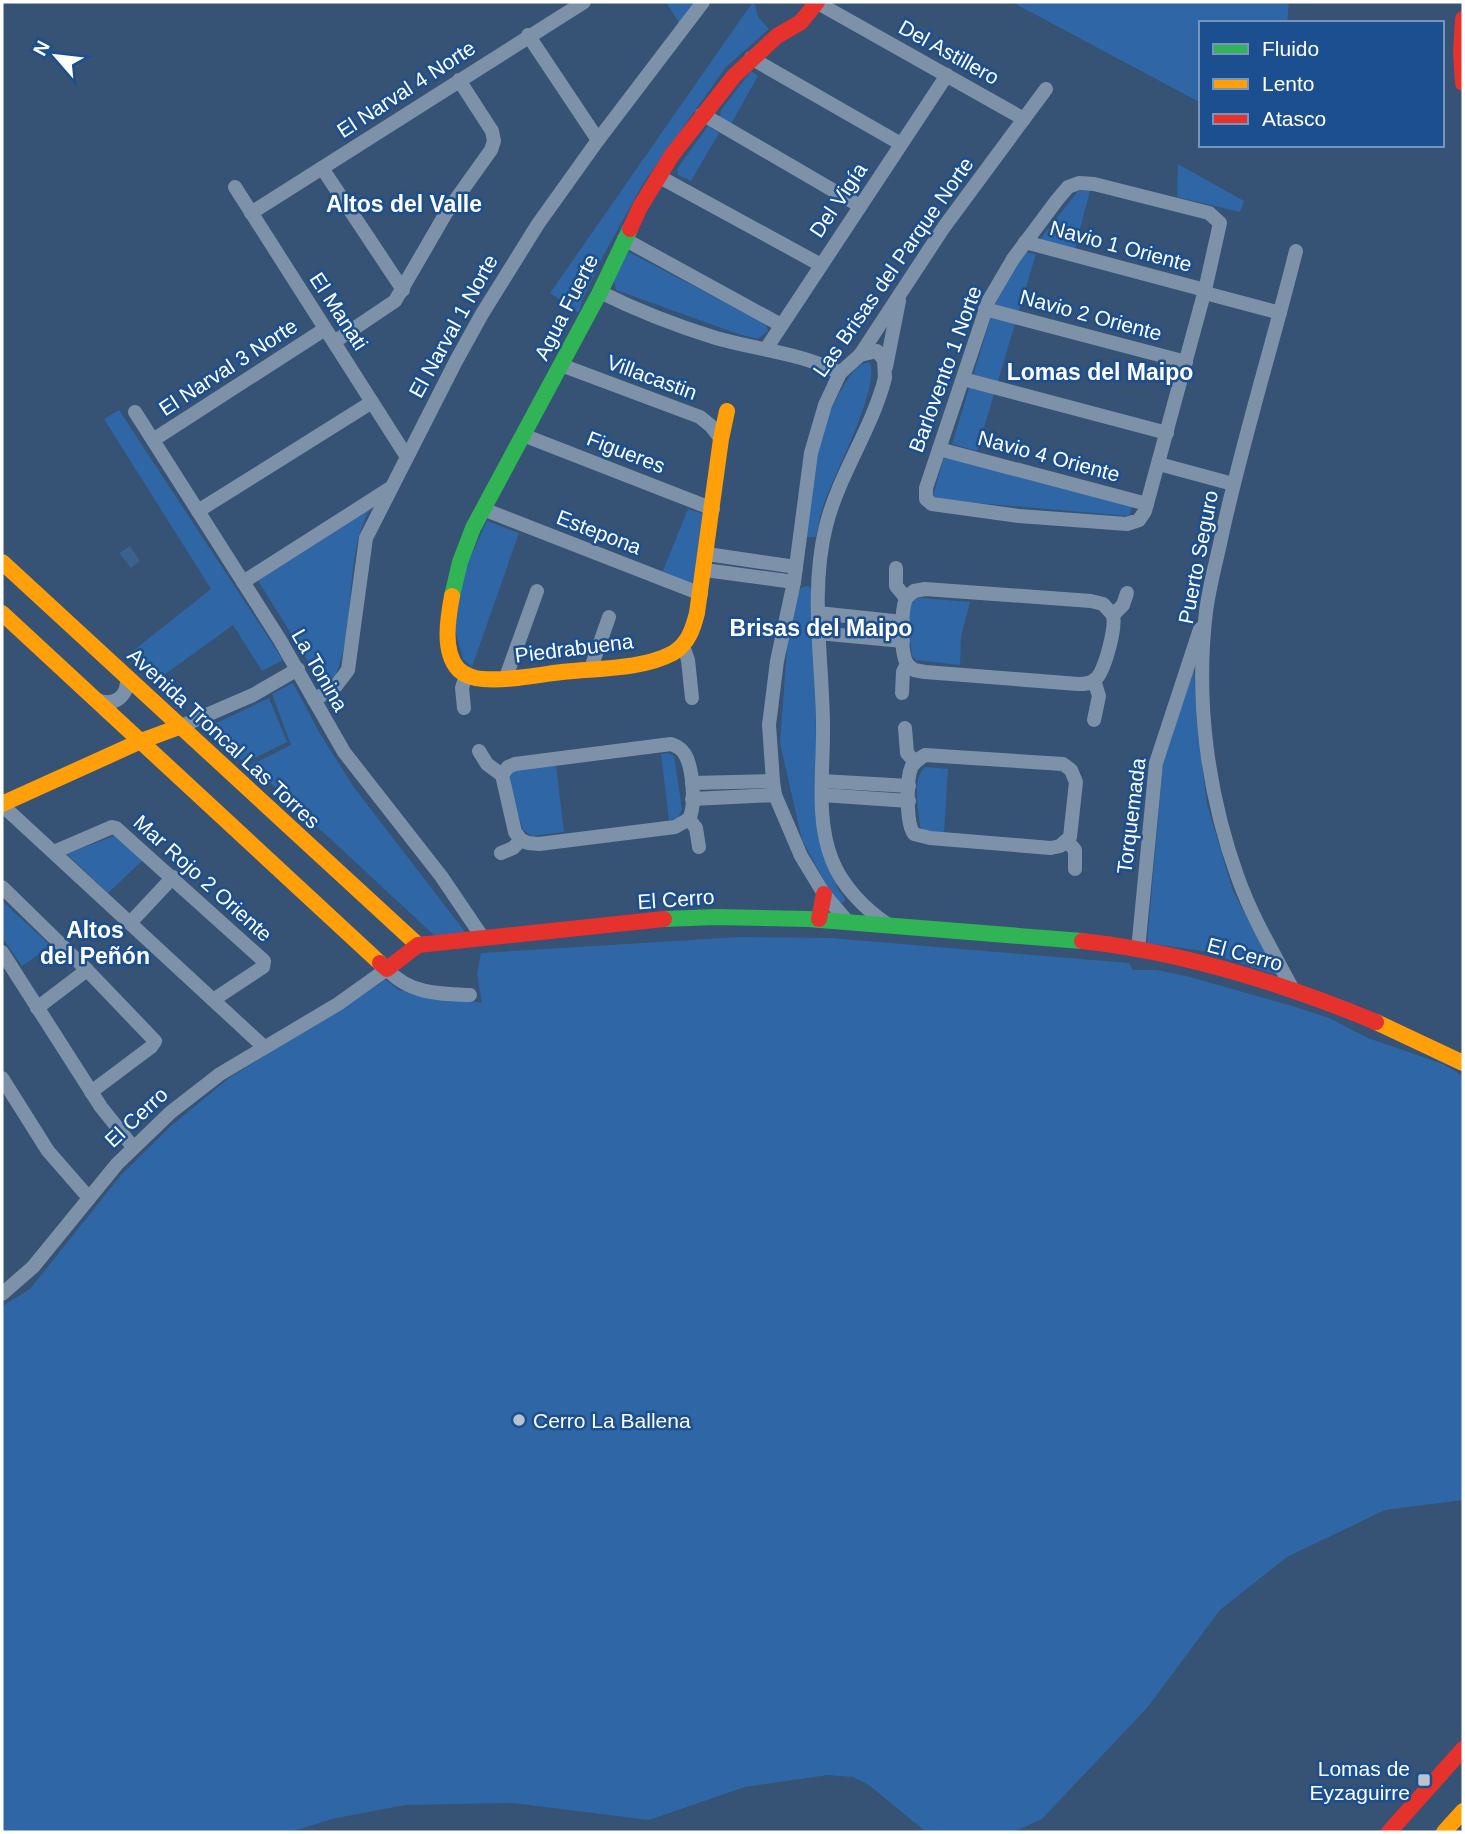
<svg xmlns="http://www.w3.org/2000/svg" width="1465" height="1834" viewBox="0 0 1465 1834" font-family="Arial,sans-serif">
	<style>
		.green { fill: #2f66a5 }
		.water { fill: #3b618d }
		.lines { fill: none; stroke-linecap: round; stroke-linejoin: round }
		.street { stroke: #7d92a8; stroke-width: 14 }
		.fast { stroke: #30b455; stroke-width: 16 }
		.slow { stroke: #ff9f0a; stroke-width: 16 }
		.jam { stroke: #e5322d; stroke-width: 16 }
		.poi-dot { fill: #b9c2ce; stroke: #1b4f8f; stroke-width: 2.5 }
		.labels { text-anchor: middle; dominant-baseline: central; stroke-width: 5; stroke-linejoin: round; paint-order: stroke }
		.street-label { font-size: 21px; fill: #fff; stroke: #1b4f8f }
		.poi-label { font-size: 21px; fill: #fff; stroke: #1b4f8f; text-anchor: start }
		.neighbourhood-label { font-size: 23px; font-weight: bold; fill: #fff; stroke: #1b4f8f }
	</style>
	<rect width="100%" height="100%" fill="#365274"/>
	<g class="green">
		<polygon points="666,2 694,2 679,23"/>
		<polygon points="1012,2 1289,2 1287,23 1201,23 1201,103"/>
		<polygon points="752,3 755,5 758,17 769,29 726,67 644,182 601,260 582,301 579,313 550,293"/>
		<polygon points="751,71 758,76 731,124 720,117 721,110"/>
		<polygon points="708,126 719,133 691,181 678,175 677,169"/>
		<polygon points="1178,164 1244,201 1240,212 1177,197"/>
		<polygon points="1078,191 1090,191 1074,252 1037,243"/>
		<polygon points="627,251 766,324 768,331 758,339 738,334 616,290 614,280"/>
		<polygon points="1025,252 1036,254 977,451 952,444 995,304"/>
		<path d="M864,363h6c10,27 -39,116 -48,147 -3,9 -4,18 -6,27h-12c7,-52 10,-104 39,-150 6,-10 11,-18 21,-24z"/>
		<polygon points="119,410 283,660 262,671 233,625 157,680 129,654 211,589 104,419"/>
		<polygon points="944,457 1133,505 1129,516 942,500 933,496"/>
		<path d="M372,505c-31,53 -13,119 -38,174l-11,6 -66,-106z"/>
		<polygon points="688,509 704,514 693,584 662,573"/>
		<polygon points="487,521 519,533 472,667 463,659 455,630 463,573"/>
		<polygon points="809,586 813,591 818,838 838,889 846,900 838,906 802,840 780,743 787,647 796,595 802,587"/>
		<polygon points="910,597 970,602 961,637 960,665 916,660 912,656 906,607"/>
		<polygon points="1193,649 1197,724 1207,804 1233,891 1277,975 1203,951 1147,943 1163,762"/>
		<polygon points="293,683 319,732 353,786 466,933 436,937 251,765 291,745 272,694"/>
		<polygon points="269,698 287,742 245,763 210,733 210,726"/>
		<polygon points="668,753 674,756 682,809 678,818 669,820 661,754"/>
		<polygon points="556,765 564,832 532,836 523,830 508,780 510,774 515,770"/>
		<path d="M925,767l23,2 -4,64 -20,-3 -4,-4c-1,-17 -9,-47 5,-59z"/>
		<polygon points="114,836 143,860 108,893 67,854"/>
		<polygon points="2,901 51,946 22,966 2,937"/>
		<polygon points="739,937 831,938 1129,963 1133,970 1157,970 1190,977 1289,1005 1329,1018 1368,1038 1443,1064 1463,1076 1463,1500 1385,1510 1287,1557 1220,1610 1147,1708 1042,1819 1013,1832 926,1832 869,1785 853,1777 828,1775 745,1787 649,1820 513,1803 405,1805 332,1819 290,1832 2,1832 2,1306 30,1289 121,1175 171,1126 229,1078 378,985 384,979 399,990 482,1003 477,974 481,953"/>
	</g>
	<polygon class="water" points="130,546 140,561 131,568 119,553"/>
	<g class="lines">
		<g class="street">
			<polyline points="816,2 1024,119"/>
			<polyline points="528,35 598,140"/>
			<polyline points="751,58 901,144"/>
			<polyline points="702,114 860,206"/>
			<polyline points="322,168 403,290"/>
			<polyline points="658,176 821,265"/>
			<polygon points="1079,183 1094,184 1209,213 1220,223 1205,290 1145,511 1139,520 1127,524 1019,516 932,504 926,499 926,488 989,300 1013,259 1057,200 1068,187"/>
			<polyline points="235,187 407,457"/>
			<polyline points="251,213 584,2"/>
			<polyline points="624,239 781,325"/>
			<polyline points="1025,242 1205,290"/>
			<path d="M600,292c36,18 77,34 116,46 42,12 85,15 124,35"/>
			<polyline points="1205,293 1280,313"/>
			<polyline points="985,309 1186,362"/>
			<polyline points="334,342 395,301 446,213 491,150 494,141 492,131 459,80"/>
			<polyline points="766,349 947,75"/>
			<path d="M860,355l17,-4 7,9 1,18c-13,51 -46,96 -59,148 -16,64 -4,132 -3,197 1,44 -8,95 9,137 10,26 33,49 55,64"/>
			<polyline points="561,365 700,417 711,426 721,439"/>
			<polyline points="886,367 899,301"/>
			<polyline points="963,379 1167,433"/>
			<polyline points="135,412 280,640 344,752 441,876 483,938"/>
			<polyline points="523,435 713,509"/>
			<polyline points="153,440 325,329"/>
			<polyline points="939,449 1147,504"/>
			<polyline points="1159,464 1233,484"/>
			<polyline points="483,509 701,594"/>
			<polyline points="198,511 372,402"/>
			<polyline points="707,554 796,567"/>
			<polyline points="896,568 896,586 906,598"/>
			<polyline points="705,570 794,582"/>
			<polyline points="243,582 389,489"/>
			<polyline points="906,598 914,591 925,589 1091,601 1103,604 1113,615"/>
			<polyline points="818,613 903,622"/>
			<polyline points="1113,615 1123,605 1127,593"/>
			<polyline points="818,633 903,641"/>
			<polyline points="683,646 688,660 692,698"/>
			<path d="M907,664l7,6 11,2 153,12c6,0 12,0 17,-4 10,-9 21,-52 18,-65"/>
			<polyline points="591,668 609,617"/>
			<polyline points="506,677 537,591"/>
			<path d="M902,693l1,-21 4,-8c-7,-13 -6,-52 -1,-66"/>
			<path d="M97,700c18,7 31,-4 30,-22"/>
			<polyline points="314,700 335,687 348,670 366,538 456,361 482,314 538,224 598,140 703,2"/>
			<polyline points="464,708 462,688 466,675"/>
			<polyline points="1094,720 1099,696 1094,680"/>
			<polyline points="179,727 253,695 298,669"/>
			<polyline points="905,728 907,753 915,762"/>
			<polyline points="479,751 487,764 502,775 515,832 521,840"/>
			<path d="M925,755l138,9 8,6 5,12 -6,55 -10,9 -9,2 -121,-10 -16,-4c-8,-10 -8,-56 -2,-68 4,-5 8,-8 13,-11z"/>
			<path d="M502,775l6,-8 7,-3 156,-20c5,2 10,4 13,9 9,13 12,53 5,66"/>
			<polyline points="822,781 909,786"/>
			<polyline points="692,783 773,781"/>
			<polyline points="822,795 909,801"/>
			<polyline points="692,799 775,795"/>
			<polyline points="2,805 264,1047"/>
			<polyline points="689,819 696,828 699,847"/>
			<polyline points="521,840 528,843 539,844 675,827 689,819"/>
			<polyline points="1067,841 1075,850 1075,869"/>
			<polyline points="54,852 112,827 116,828 264,961 263,967 213,1000"/>
			<polyline points="501,853 513,848 521,840"/>
			<polyline points="2,887 87,970 155,1041 151,1047 91,1092"/>
			<polyline points="847,921 824,894 801,856 775,795 773,781 769,725 777,661 794,582 811,453 825,405 840,373 860,355 944,227 1046,89"/>
			<polyline points="130,923 173,877"/>
			<polyline points="1138,950 1156,763 1200,629"/>
			<polyline points="2,952 101,1107 133,1147"/>
			<path d="M1292,988c-19,-36 -40,-71 -54,-110 -30,-83 -43,-177 -32,-266 3,-25 10,-49 15,-73 21,-97 51,-192 75,-288"/>
			<polyline points="37,1008 87,970"/>
			<polyline points="2,1078 48,1151 89,1198"/>
			<path d="M2,1294l31,-27 84,-103 54,-52 49,-38 118,-70 49,-35c22,25 53,25 83,26"/>
		</g>
		<g class="fast">
			<polyline points="452,596 460,562 473,528 600,292 630,229"/>
			<polyline points="664,919 716,917 808,919 1082,941"/>
		</g>
		<g class="slow">
			<polyline points="2,562 418,945"/>
			<path d="M452,596c-4,22 -10,55 6,73 6,6 17,10 25,10 26,2 53,-4 79,-7 35,-4 79,-2 111,-19 15,-9 20,-24 24,-40l24,-174 6,-28"/>
			<polyline points="2,613 380,963"/>
			<polyline points="2,804 141,741 179,727"/>
			<polyline points="1376,1022 1463,1063"/>
			<polyline points="1444,1832 1463,1811"/>
		</g>
		<g class="jam">
			<polyline points="1463,19 1461,53 1463,83"/>
			<polyline points="630,229 640,207 672,155 734,76 777,36 801,22 817,2"/>
			<polyline points="819,919 824,894"/>
			<path d="M1082,941c101,11 200,42 294,81"/>
			<polyline points="380,963 387,969 418,945 664,919"/>
			<polyline points="1389,1832 1463,1749"/>
		</g>
	</g>
	<g class="poi-dot">
		<circle cx="519" cy="1420" r="7"/>
		<rect x="1417" y="1773" width="14" height="14" rx="3.5"/>
	</g>
	<g class="labels">
		<g class="street-label">
			<text transform="translate(949 52) rotate(29)">Del Astillero</text>
			<text transform="translate(406 89) rotate(-33)">El Narval 4 Norte</text>
			<text transform="translate(838 200) rotate(-56)">Del Vigía</text>
			<text transform="translate(1121 246) rotate(15)">Navio 1 Oriente</text>
			<text transform="translate(893 267) rotate(-55)">Las Brisas del Parque Norte</text>
			<text transform="translate(566 307) rotate(-63)">Agua Fuerte</text>
			<text transform="translate(339 311) rotate(57)">El Manati</text>
			<text transform="translate(1091 315) rotate(15)">Navio 2 Oriente</text>
			<text transform="translate(453 326) rotate(-61)">El Narval 1 Norte</text>
			<text transform="translate(228 367) rotate(-33)">El Narval 3 Norte</text>
			<text transform="translate(945 369) rotate(-70)">Barlovento 1 Norte</text>
			<text transform="translate(652 377) rotate(20)">Villacastin</text>
			<text transform="translate(626 452) rotate(21)">Figueres</text>
			<text transform="translate(1049 456) rotate(15)">Navio 4 Oriente</text>
			<text transform="translate(599 532) rotate(21)">Estepona</text>
			<text transform="translate(1198 557) rotate(-79)">Puerto Seguro</text>
			<text transform="translate(574 648) rotate(-7)">Piedrabuena</text>
			<text transform="translate(320 670) rotate(60)">La Tonina</text>
			<text transform="translate(224 738) rotate(43)">Avenida Troncal Las Torres</text>
			<text transform="translate(1131 816) rotate(-83)">Torquemada</text>
			<text transform="translate(203 878) rotate(42)">Mar Rojo 2 Oriente</text>
			<text transform="translate(676 899) rotate(-4)">El Cerro</text>
			<text transform="translate(1245 954) rotate(15)">El Cerro</text>
			<text transform="translate(136 1117) rotate(-43)">El Cerro</text>
		</g>
		<g class="poi-label">
			<text x="533" y="1420">Cerro La Ballena</text>
			<text x="1410" y="1768" text-anchor="end">Lomas de<tspan x="1410" dy="24">Eyzaguirre</tspan></text>
		</g>
		<g class="neighbourhood-label">
			<text x="404" y="204">Altos del Valle</text>
			<text x="1100" y="372">Lomas del Maipo</text>
			<text x="821" y="628">Brisas del Maipo</text>
			<text x="95" y="930">Altos<tspan x="95" dy="26">del Peñón</tspan></text>
		</g>
	</g>
	<rect width="1465" height="1834" fill="none" stroke="#ffffff" stroke-width="7"/>
	<rect x="1199" y="21" width="245" height="126" fill="#1b4f8f" stroke="#7695bc" stroke-width="2"/>
	<rect x="1213" y="44" width="35" height="10" fill="#30b455" stroke="#7695bc" stroke-width="2"/>
	<text x="1262" y="56" font-size="21" fill="#ffffff">Fluido</text>
	<rect x="1213" y="79" width="35" height="10" fill="#ff9f0a" stroke="#7695bc" stroke-width="2"/>
	<text x="1262" y="91" font-size="21" fill="#ffffff">Lento</text>
	<rect x="1213" y="114" width="35" height="10" fill="#e5322d" stroke="#7695bc" stroke-width="2"/>
	<text x="1262" y="126" font-size="21" fill="#ffffff">Atasco</text>
	<g transform="translate(56 56) rotate(298)" stroke="#1b4f8f" stroke-width="5" paint-order="stroke">
	<path d="M0-5L12 26L0 18L-12 26Z" fill="#ffffff"/>
	<text y="-10" font-size="19" font-weight="bold" text-anchor="middle" fill="#ffffff">N</text>
	</g>
</svg>
